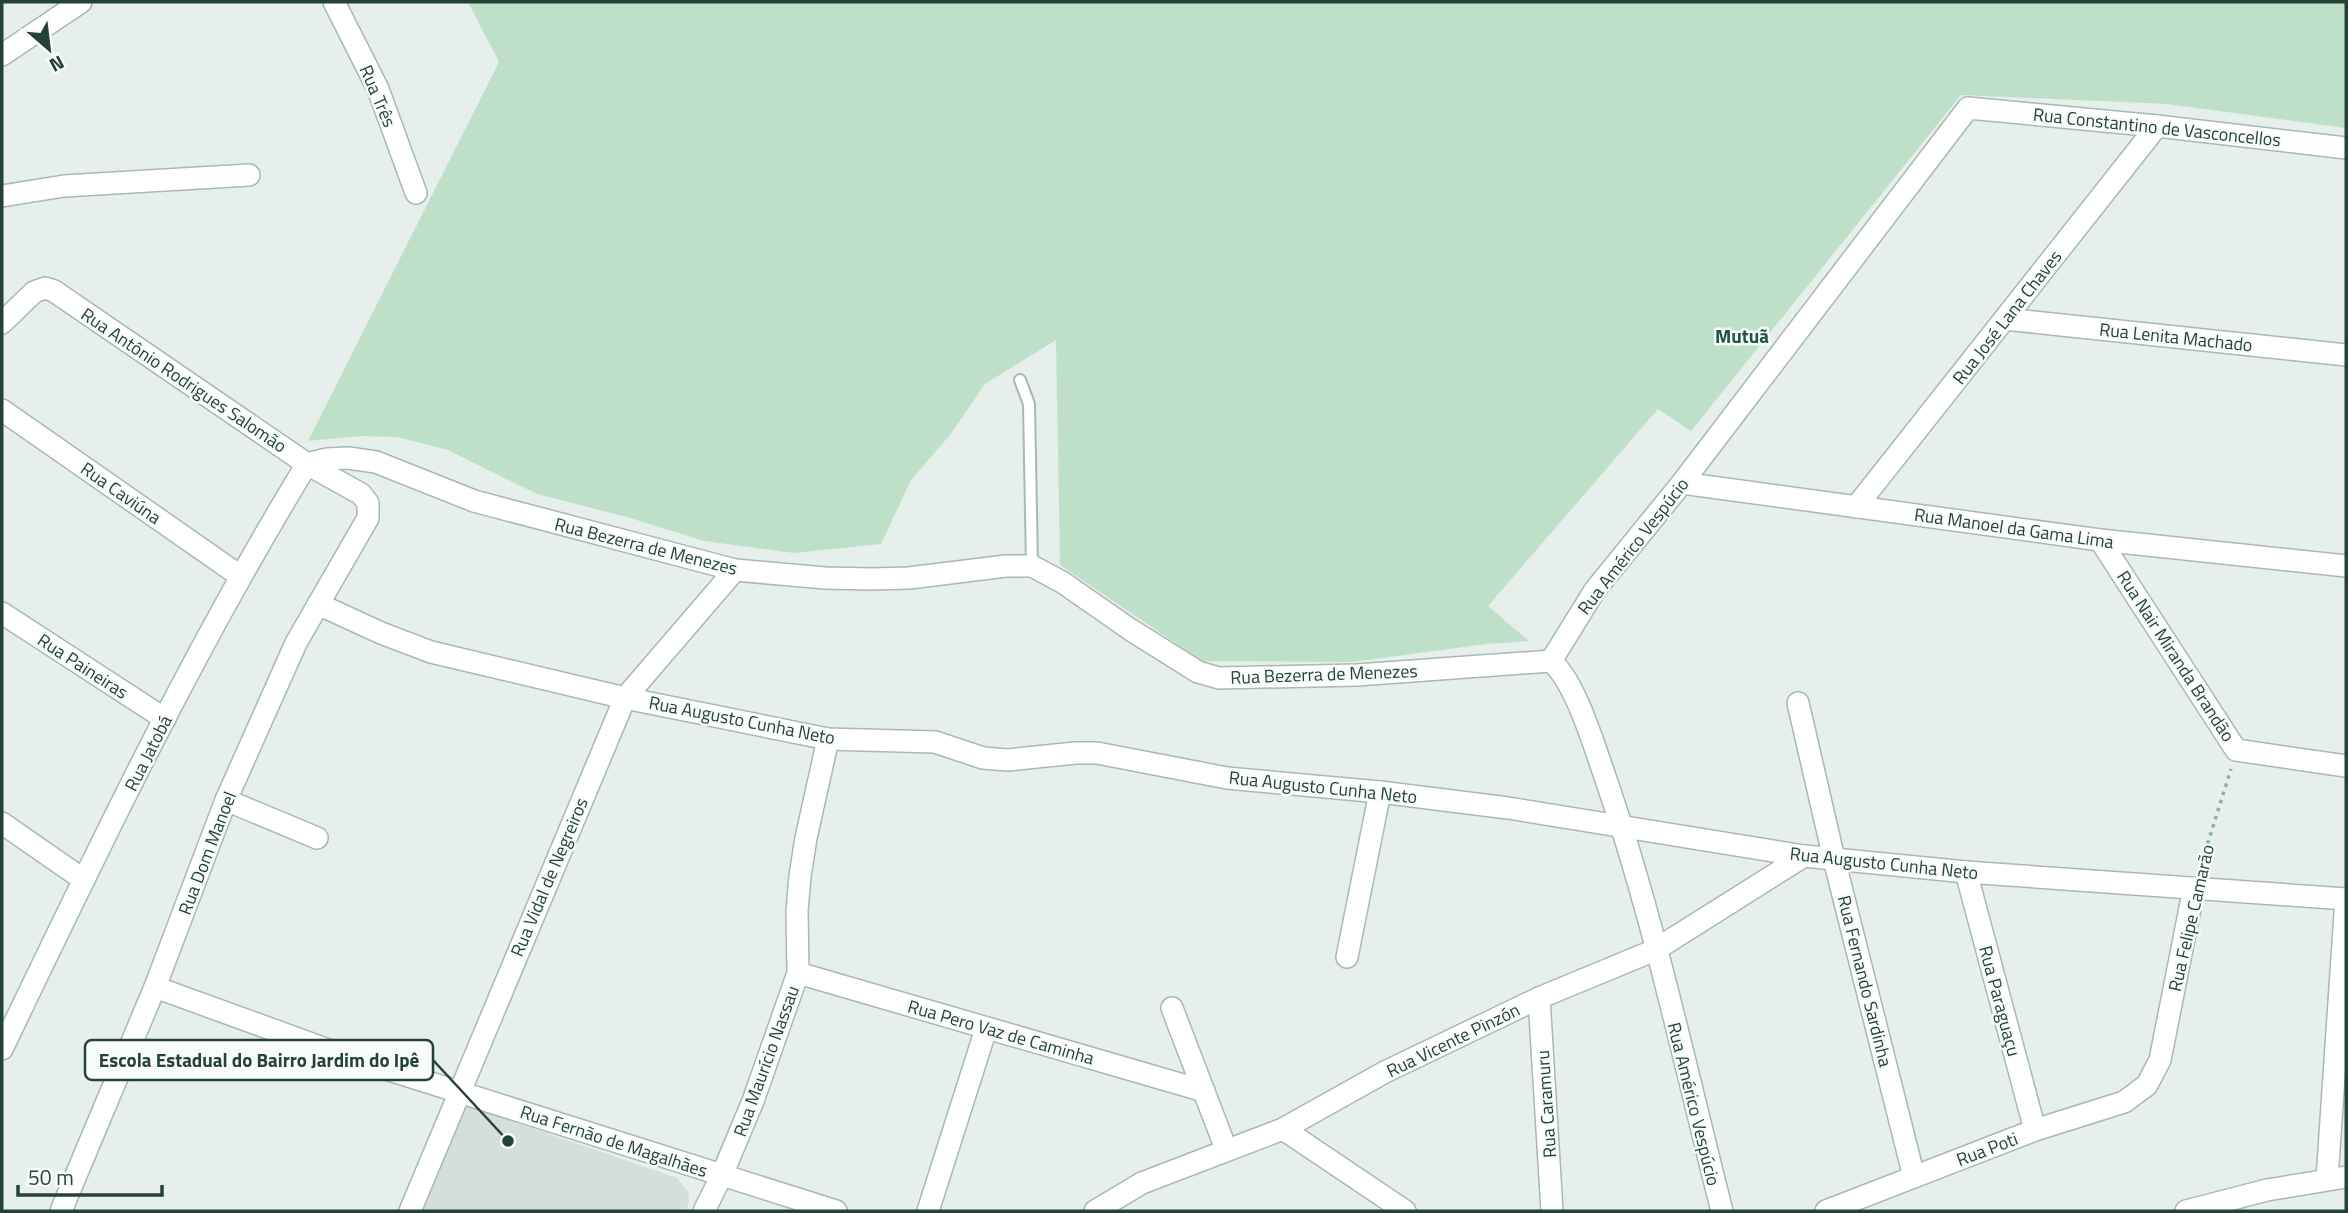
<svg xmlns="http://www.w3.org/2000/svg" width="2348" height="1213" viewBox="0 0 2348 1213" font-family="'Titillium Web',sans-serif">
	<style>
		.built { fill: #d4dfda }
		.green { fill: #bfe0c8 }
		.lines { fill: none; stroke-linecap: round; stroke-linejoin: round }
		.service-casing { stroke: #a8b8b2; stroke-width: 14 }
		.minor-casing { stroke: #a8b8b2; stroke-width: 24 }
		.tertiary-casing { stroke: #a8b8b2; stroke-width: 24 }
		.path { stroke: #86b3a5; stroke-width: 3.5; stroke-dasharray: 3.5 5; stroke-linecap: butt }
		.service { stroke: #fff; stroke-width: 10 }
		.minor { stroke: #fff; stroke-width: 21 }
		.tertiary { stroke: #fff; stroke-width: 21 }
		.labels { text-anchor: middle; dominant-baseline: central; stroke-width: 5; stroke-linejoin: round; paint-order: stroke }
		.street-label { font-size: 18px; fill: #24423a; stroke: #f7fbf9 }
		.neighbourhood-label { font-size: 19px; font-weight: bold; fill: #1f5548; stroke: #f7fbf9 }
		.leader { fill: none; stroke: #24423a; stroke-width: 2.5 }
		.callout-dot { fill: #24423a; stroke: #f7fbf9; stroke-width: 2.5 }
		.callout { fill: #f7fbf9; stroke: #24423a; stroke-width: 2.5 }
		.callout-label { font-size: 19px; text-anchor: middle; font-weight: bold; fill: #24423a }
	</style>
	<rect width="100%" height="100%" fill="#e6efeb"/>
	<polygon class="built" points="461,1104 677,1178 688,1191 689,1201 686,1211 422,1211"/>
	<polygon class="green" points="468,2 2346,2 2346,128 2167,104 1961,95 1691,431 1658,409 1488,606 1529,641 1486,644 1352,662 1202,661 1060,565 1056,340 985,384 950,435 911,480 881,544 794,553 704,541 627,517 537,494 448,450 397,437 361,436 308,441 499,62"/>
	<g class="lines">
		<defs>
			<polyline id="service" points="1020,380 1029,404 1032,566"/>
			<g id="minor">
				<polyline points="334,2 378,89 416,193"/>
				<polyline points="2,55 81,2"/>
				<polyline points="2,196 64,186 249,175"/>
				<polyline points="2005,319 2346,355"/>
				<polyline points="2,323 34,292 45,288 54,291 307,464 361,494 368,503 368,518 296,643 226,800 155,987"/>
				<polyline points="2,410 240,576"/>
				<polyline points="307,464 327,459 348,458 376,462 474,501 735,570 825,578 871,579 909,578 1006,566 1032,566 1062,582 1131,630 1198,672 1219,678 1357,675 1551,661"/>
				<polyline points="1856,507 2157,126"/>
				<polyline points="2100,540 2236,750 2346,766"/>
				<polyline points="318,604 381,633 431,652 625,698 828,739 935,742 983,758 1008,760 1075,753 1097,753 1227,778 1380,792 1508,808 1804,856 1966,872 2346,899"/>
				<polyline points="2,613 165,719"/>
				<path d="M1551,661c23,20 40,75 50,104 51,145 83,297 121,446"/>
				<polyline points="1551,661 1595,590 1682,483"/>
				<polyline points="1798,703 1834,859 1914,1177"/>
				<polyline points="226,800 317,838"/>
				<polyline points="2,823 84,880"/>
				<polyline points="1966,872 2035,1130"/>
				<polyline points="1347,957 1380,792"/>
				<polyline points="798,973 1204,1091"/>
				<polyline points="1539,998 1552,1211"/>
				<polyline points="1172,1008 1226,1149"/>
				<path d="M2,1049c95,-198 190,-397 305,-585"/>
				<polyline points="1283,1129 1405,1211"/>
				<polyline points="2327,1179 2346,899"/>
				<polyline points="410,1211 625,698 735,570"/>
				<polyline points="704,1211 722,1175 753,1101 798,973 797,911 800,876 806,838 828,739"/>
				<polyline points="928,1211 986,1029"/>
				<polyline points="1095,1211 1142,1183 1283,1129 1385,1072 1539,998 1655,950 1804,856"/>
				<polyline points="1826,1211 2035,1130 2124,1102 2147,1085 2160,1060 2194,888"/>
				<polyline points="2186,1211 2267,1190 2346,1177"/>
			</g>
			<g id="tertiary">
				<polyline points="2346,148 2157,126 1968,108 1682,483 2100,540 2346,566"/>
				<polyline points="61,1211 155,987 345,1056 836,1211"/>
			</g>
		</defs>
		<use href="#service" class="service-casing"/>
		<use href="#minor" class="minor-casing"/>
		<use href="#tertiary" class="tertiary-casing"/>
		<polyline class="path" points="2200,868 2231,769"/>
		<use href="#service" class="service"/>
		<use href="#minor" class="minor"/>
		<use href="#tertiary" class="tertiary"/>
	</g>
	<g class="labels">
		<g class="street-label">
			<text transform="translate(378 96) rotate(67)">Rua Três</text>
			<text transform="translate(2157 127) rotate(6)">Rua Constantino de Vasconcellos</text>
			<text transform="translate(2007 317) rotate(-52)">Rua José Lana Chaves</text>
			<text transform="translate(2176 337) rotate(6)">Rua Lenita Machado</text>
			<text transform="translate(184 380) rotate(34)">Rua Antônio Rodrigues Salomão</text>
			<text transform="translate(121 493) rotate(35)">Rua Caviúna</text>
			<text transform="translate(2014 528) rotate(8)">Rua Manoel da Gama Lima</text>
			<text transform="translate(646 546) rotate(14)">Rua Bezerra de Menezes</text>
			<text transform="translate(1633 546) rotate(-52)">Rua Américo Vespúcio</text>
			<text transform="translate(2176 656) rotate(57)">Rua Nair Miranda Brandão</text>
			<text transform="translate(83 666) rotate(33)">Rua Paineiras</text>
			<text transform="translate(1324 674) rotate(-2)">Rua Bezerra de Menezes</text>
			<text transform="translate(742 720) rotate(11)">Rua Augusto Cunha Neto</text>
			<text transform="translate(148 753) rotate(-63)">Rua Jatobá</text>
			<text transform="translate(1323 787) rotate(6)">Rua Augusto Cunha Neto</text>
			<text transform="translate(207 853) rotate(-69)">Rua Dom Manoel</text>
			<text transform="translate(1884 863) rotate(6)">Rua Augusto Cunha Neto</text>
			<text transform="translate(549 877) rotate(-67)">Rua Vidal de Negreiros</text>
			<text transform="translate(2191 918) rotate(-77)">Rua Felipe Camarão</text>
			<text transform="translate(1865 981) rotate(76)">Rua Fernando Sardinha</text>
			<text transform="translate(2000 1001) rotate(75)">Rua Paraguaçu</text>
			<text transform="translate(1001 1032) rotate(16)">Rua Pero Vaz de Caminha</text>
			<text transform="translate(1453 1040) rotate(-26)">Rua Vicente Pinzón</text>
			<text transform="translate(766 1061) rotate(-70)">Rua Maurício Nassau</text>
			<text transform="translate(1546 1104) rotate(-94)">Rua Caramuru</text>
			<text transform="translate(1694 1104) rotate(76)">Rua Américo Vespúcio</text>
			<text transform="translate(614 1141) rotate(18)">Rua Fernão de Magalhães</text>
			<text transform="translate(1987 1149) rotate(-21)">Rua Poti</text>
		</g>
		<g class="neighbourhood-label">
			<text x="1742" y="335">Mutuã</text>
		</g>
	</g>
	<path class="leader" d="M508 1141L433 1060"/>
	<circle class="callout-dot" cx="508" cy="1141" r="7"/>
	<rect class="callout" x="85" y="1040" width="348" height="40" rx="7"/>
	<g class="callout-label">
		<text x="259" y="1067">Escola Estadual do Bairro Jardim do Ipê</text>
	</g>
	<rect width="2348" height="1213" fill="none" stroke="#24423a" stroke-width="7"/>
	<g transform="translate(49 49) rotate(152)" stroke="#f7fbf9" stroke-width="5" paint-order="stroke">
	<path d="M0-5L12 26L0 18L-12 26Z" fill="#24423a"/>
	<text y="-10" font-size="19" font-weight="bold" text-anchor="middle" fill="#24423a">N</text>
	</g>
	<path d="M18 1185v10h144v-10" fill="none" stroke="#24423a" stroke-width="3.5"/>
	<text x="28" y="1185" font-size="21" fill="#24423a" stroke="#f7fbf9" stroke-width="5" paint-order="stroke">50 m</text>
</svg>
